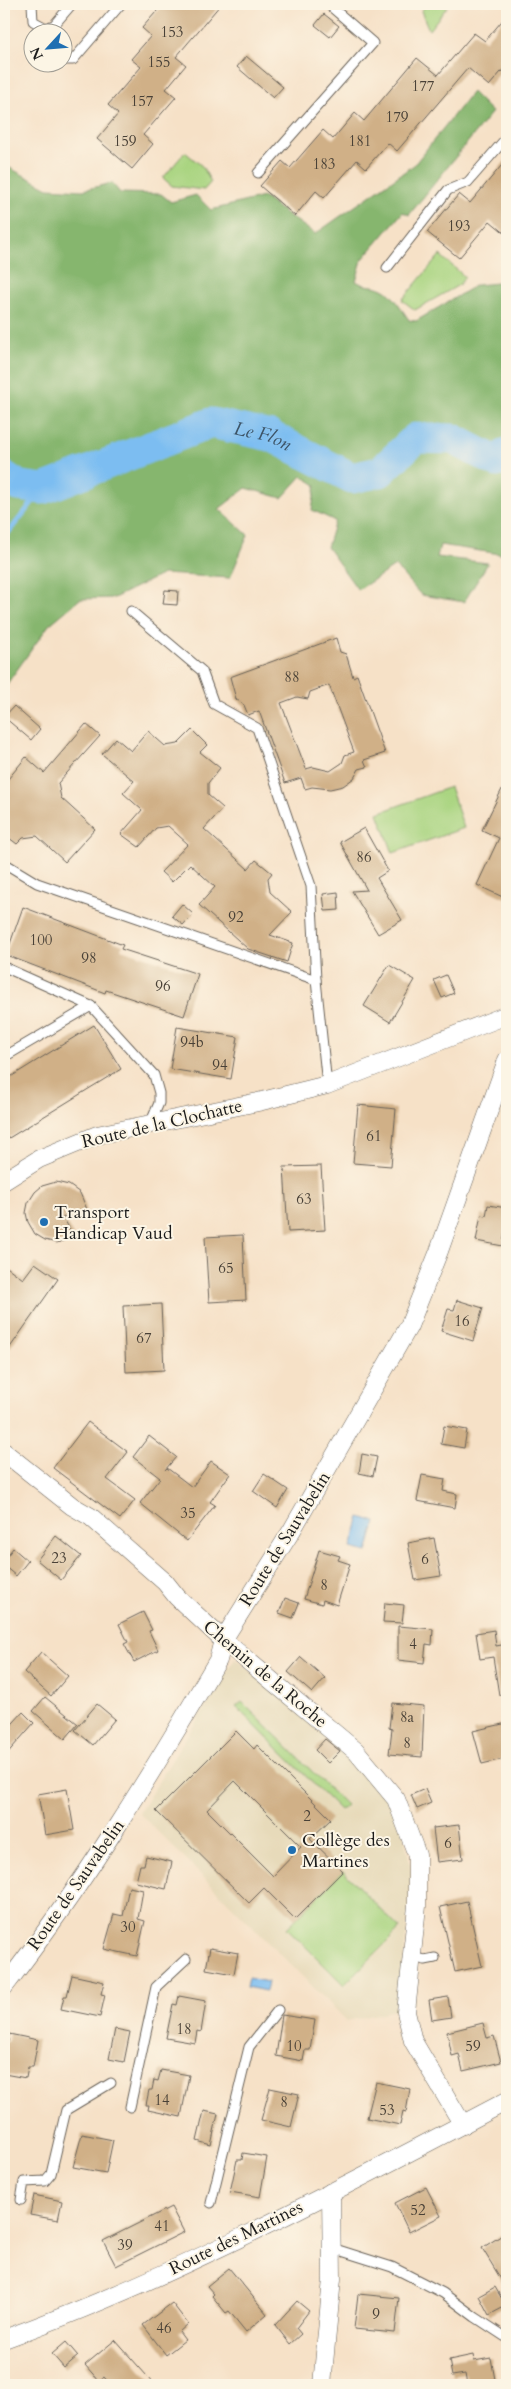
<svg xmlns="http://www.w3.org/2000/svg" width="511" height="2389" viewBox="0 0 511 2389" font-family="Cardo,serif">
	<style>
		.built { fill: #e7daba }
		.green { fill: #a9d480; stroke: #62784e }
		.forest { fill: #86b66e; stroke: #516945 }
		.water { fill: #7bbdf1; stroke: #4c6c86 }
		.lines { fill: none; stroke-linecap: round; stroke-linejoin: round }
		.stream { stroke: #7bbdf1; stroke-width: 5 }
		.river { stroke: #7bbdf1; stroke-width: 31 }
		.building { fill: #d0b087; fill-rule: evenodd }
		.lane-casing { stroke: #686158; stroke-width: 11 }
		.street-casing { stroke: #686158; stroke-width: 19 }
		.lane { stroke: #fff; stroke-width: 9 }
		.street { stroke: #fff; stroke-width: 18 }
		.poi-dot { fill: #1f6fb2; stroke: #fcf5e5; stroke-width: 2 }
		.labels { text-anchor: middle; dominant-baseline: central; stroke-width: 4; stroke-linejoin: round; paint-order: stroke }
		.number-label { font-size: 15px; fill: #494137 }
		.street-label { font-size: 18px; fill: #1c1c1c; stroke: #fcf5e5 }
		.poi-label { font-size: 18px; fill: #1c1c1c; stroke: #fcf5e5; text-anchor: start }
		.water-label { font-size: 19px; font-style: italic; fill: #3d5467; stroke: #fcf5e5 }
	</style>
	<rect width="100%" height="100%" fill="#fcf5e5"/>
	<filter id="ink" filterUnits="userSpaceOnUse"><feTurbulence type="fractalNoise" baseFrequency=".02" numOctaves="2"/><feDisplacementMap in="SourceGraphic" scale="10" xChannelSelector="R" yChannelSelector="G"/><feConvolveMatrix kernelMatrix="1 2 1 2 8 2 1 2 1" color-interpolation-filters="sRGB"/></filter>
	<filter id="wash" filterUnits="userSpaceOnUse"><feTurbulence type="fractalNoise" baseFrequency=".0096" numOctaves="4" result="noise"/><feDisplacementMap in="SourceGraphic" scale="20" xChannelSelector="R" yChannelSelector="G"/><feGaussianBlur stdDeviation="1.12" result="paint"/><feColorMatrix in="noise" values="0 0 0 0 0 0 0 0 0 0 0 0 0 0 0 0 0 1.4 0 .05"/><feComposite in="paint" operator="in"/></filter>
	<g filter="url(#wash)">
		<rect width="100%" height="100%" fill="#f6e1c7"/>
		<polygon class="built" points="235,1659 322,1728 379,1784 402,1828 412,1872 399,2009 347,2021 139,1813"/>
		<g class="green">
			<polygon points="426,4 446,4 447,7 429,30 421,11"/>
			<polygon points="185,152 202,166 211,182 204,190 172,186 163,178"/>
			<polygon points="440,255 465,277 459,285 415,310 402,300"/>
			<polygon points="450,787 464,828 393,853 378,813"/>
			<polygon points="242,1702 346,1805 340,1810 236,1707"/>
			<polygon points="343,1871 400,1929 344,1985 287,1928"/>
		</g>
		<path class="forest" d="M472,92l20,20 -83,103 -6,-3 -41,48 -6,21c11,7 17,3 27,8 11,5 19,21 26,31l7,1 60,-36 21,-2 10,-7v279l-67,-10 -3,12 51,6 -24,39 -43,-7 -26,-29 -37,24 -31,-43 8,-26 -23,-11 4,-25 -14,-9 -20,22 -36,-10 -27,21 29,26 -18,43 -67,-4 -49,24 -34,1 -31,26 -45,63v-523l44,23 35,2 29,-7 8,10 41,1 10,8 25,-7 15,15 52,-13 52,37 99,-69z"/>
		<g class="water">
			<polygon points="360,1517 376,1522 367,1552 351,1548"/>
			<polygon points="248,1978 268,1982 266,1991 246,1987"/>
		</g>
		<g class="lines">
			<polyline class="stream" points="4,538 43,489"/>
			<path class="river" id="s1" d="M4,476l15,10 24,3 168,-66 60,13 81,42 28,-6 36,-34 37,1 44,23 10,-9"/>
		</g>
		<g id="blocks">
			<g class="building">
				<polygon points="163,4 221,4 176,57 186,65 166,89 176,97 143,135 153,144 132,169 97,139 118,114 108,105 141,67 131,59 151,36 142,28"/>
				<polygon points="324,14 339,26 330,37 315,25"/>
				<polygon points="507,15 507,65 489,86 468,68 397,151 388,143 366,168 357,160 324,198 316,191 295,216 260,186 282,161 290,168 323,130 333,139 355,113 364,121 417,58 438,75 474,33 485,41"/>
				<polygon points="246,56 283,87 273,98 237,67"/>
				<polygon points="507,159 507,235 490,221 459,258 427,232 459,194 470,203"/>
				<polygon points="165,590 178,591 177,605 163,604"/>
				<path d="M336,638l4,14 6,2 7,23 4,-2 28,78 -21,7 3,7 -8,2 -5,9 -11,8 -13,3 -18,-2 -7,2 -4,-11 -16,5 -26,-72 -11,4 -4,-10 -8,-6 -6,-22zM329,685l25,67 -9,3 -3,8 -12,8 -17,-4 -7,2 -25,-66 16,-6 11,2 2,-7z"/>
				<polygon points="14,706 40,729 31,740 4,717"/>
				<polygon points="86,724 100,736 58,783 61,798 95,829 65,862 37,836 23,838 17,844 4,834 4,784 26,757 44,773"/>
				<polygon points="192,730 207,745 200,752 220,768 208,783 208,795 223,808 204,829 248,869 256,860 272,873 268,878 270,892 292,912 270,935 293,943 287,962 248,949 199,905 215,887 190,864 172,882 161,872 188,844 168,826 156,828 139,847 121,834 142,810 123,793 134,781 102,754 116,738 131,751 148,731 165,746 178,744"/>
				<polygon points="507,779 507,899 477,885 499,838 482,830"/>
				<polygon points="364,828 388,871 377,878 402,920 378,934 352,891 367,890 340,842"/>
				<polygon points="338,892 339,910 325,911 323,894"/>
				<polygon points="182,904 193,914 183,925 172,916"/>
				<polygon points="23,907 123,945 121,949 198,974 184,1016 106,990 105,993 6,955"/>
				<polygon points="389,965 415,980 390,1022 364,1006"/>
				<polygon points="446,975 454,993 442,998 434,980"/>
				<polygon points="94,1025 121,1069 4,1141 4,1081"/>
				<polygon points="177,1027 238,1037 231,1079 170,1069"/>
				<polygon points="358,1105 396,1109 391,1166 353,1163"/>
				<polygon points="321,1166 325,1230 288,1232 284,1167"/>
				<polygon points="56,1182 69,1185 80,1193 86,1207 86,1218 63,1217 74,1237 57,1243 45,1240 35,1234 28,1222 26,1213 28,1203 35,1192 42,1186"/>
				<polygon points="488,1205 507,1208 503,1246 476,1241 481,1215 486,1216"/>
				<polygon points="243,1235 246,1300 209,1302 205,1237"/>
				<polygon points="35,1263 58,1279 4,1356 4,1265 23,1279"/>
				<polygon points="457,1300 483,1308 473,1341 441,1331 448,1309 454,1310"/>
				<polygon points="161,1304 164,1370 126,1372 123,1306"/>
				<polygon points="88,1422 128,1452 107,1479 135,1500 120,1519 53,1468"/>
				<polygon points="444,1426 467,1430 464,1448 441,1444"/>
				<polygon points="149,1436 176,1457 165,1470 167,1468 192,1487 211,1461 230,1474 210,1502 215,1505 187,1541 140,1503 160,1478 133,1457"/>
				<polygon points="362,1454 377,1457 373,1476 359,1473"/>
				<polygon points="264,1474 288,1490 277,1508 253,1491"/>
				<polygon points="422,1475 445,1479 443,1491 457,1494 455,1508 417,1501"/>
				<polygon points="56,1536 81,1556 61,1580 37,1560"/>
				<polygon points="434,1538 441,1576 415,1580 408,1543"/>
				<polygon points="13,1548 28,1561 16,1576 4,1566 4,1560"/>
				<polygon points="319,1550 340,1556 338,1560 350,1564 337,1605 323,1600 322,1604 304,1599"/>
				<polygon points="285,1598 299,1603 293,1618 279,1613"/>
				<polygon points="385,1603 404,1605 402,1623 383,1622"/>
				<polygon points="143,1612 152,1630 149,1631 158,1650 134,1662 124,1644 128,1642 119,1624"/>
				<polygon points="398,1626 433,1629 432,1645 426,1644 424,1663 398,1660"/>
				<polygon points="494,1630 496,1646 507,1644 507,1694 499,1695 493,1657 480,1659 476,1633"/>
				<polygon points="41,1652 68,1676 51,1696 24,1672"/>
				<polygon points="301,1657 325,1678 312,1693 288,1672"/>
				<polygon points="45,1697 78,1724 65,1739 33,1711"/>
				<polygon points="392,1703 424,1706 422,1757 389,1754 392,1729 389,1728"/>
				<polygon points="97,1704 115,1719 93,1745 75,1730"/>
				<polygon points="23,1712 34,1723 4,1757 4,1733"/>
				<polygon points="507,1723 507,1758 482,1764 473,1731"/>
				<path d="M236,1731l18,18 3,-4 74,74 -21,20 33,32 -48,48 -31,-31 -15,15 -93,-92zM235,1781l66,66 -28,29 -66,-66z"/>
				<polygon points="325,1739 340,1751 328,1763 315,1750"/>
				<polygon points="67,1789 74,1830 45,1835 38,1794"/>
				<polygon points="425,1789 431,1803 417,1809 411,1795"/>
				<polygon points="459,1825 463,1859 437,1862 433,1828"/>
				<polygon points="146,1856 172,1862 166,1889 136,1882 140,1865 144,1865"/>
				<polygon points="129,1887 143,1890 138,1919 145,1921 137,1956 104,1949 114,1914 123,1916"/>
				<polygon points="467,1901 482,1966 455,1972 440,1907"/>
				<polygon points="210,1948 238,1953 234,1974 206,1969"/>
				<polygon points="72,1975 104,1982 101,1994 105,1995 100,2017 61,2009 64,1996 67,1996"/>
				<polygon points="179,1996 206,2001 201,2032 197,2031 195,2043 166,2038 173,2004 177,2005"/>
				<polygon points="448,1997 451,2017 432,2020 429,2000"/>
				<polygon points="282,2015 315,2020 310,2050 305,2050 303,2061 276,2056"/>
				<polygon points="483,2023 487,2038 494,2036 501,2062 463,2071 459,2054 452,2056 447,2032"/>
				<polygon points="115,2029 130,2032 124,2062 109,2059"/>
				<polygon points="9,2034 38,2040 33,2067 28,2067 26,2078 4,2074 4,2042 8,2042"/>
				<polygon points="161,2070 189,2075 181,2117 148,2110 149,2105 146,2105 149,2090 152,2090 154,2080 158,2081"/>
				<polygon points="376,2082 410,2089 406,2112 403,2111 400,2125 367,2118"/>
				<polygon points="270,2088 299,2094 291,2127 261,2120"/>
				<polygon points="204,2111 218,2114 211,2145 197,2141"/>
				<polygon points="82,2134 113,2140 106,2173 73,2167"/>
				<polygon points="243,2153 267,2157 260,2197 230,2192 237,2160 242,2160"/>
				<polygon points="426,2187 441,2216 409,2232 395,2203"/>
				<polygon points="34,2195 62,2201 58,2220 30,2215"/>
				<polygon points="171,2207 184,2232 116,2266 103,2241"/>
				<polygon points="507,2232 507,2289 482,2248"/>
				<polygon points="229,2268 267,2314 246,2332 229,2311 226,2313 212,2296 214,2294 207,2286"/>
				<polygon points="495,2287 506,2306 489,2315 479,2296"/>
				<polygon points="358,2294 399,2298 395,2333 354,2329"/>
				<polygon points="297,2301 309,2311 296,2328 301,2334 290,2344 275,2325"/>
				<polygon points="172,2303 188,2324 179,2332 185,2340 166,2355 143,2325"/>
				<polygon points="115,2340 155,2385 111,2385 104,2377 99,2381 85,2365"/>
				<polygon points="66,2342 78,2356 64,2368 52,2354"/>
				<polygon points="473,2355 474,2361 491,2358 496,2385 467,2385 465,2374 452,2376 449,2360"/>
			</g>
		</g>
	</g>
	<g filter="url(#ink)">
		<use href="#blocks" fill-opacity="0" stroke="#686158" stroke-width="1"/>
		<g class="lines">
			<defs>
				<g id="lane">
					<polyline points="32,4 33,21 46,28 54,25 72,4"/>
					<polyline points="62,60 73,60 121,4"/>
					<polyline points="258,173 373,43 328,4"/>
					<polyline points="387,268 448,190 468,182 507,137"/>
					<polyline points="131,611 202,671 214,704 257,728 311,886 316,980 327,1085"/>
					<polyline points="4,863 37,883 316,980"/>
					<polyline points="4,967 91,1006"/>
					<polyline points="4,1057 91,1006 154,1075 159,1093 159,1103 150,1124"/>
					<polyline points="412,1957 425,1960 435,1958"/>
					<polyline points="130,2107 156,1987 186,1959"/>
					<polyline points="21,2200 24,2182 45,2181 51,2174 66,2110 111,2083"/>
					<polyline points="211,2203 249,2047 278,2010"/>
					<polyline points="332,2248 392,2267 443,2293 475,2317 507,2338"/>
				</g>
				<g id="street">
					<polyline points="4,1181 39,1159 97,1135 258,1102 327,1085 507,1015"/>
					<polyline points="4,1452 72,1506 91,1517 165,1582 177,1597 223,1640 356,1751 396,1799 417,1855 417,1906 406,2012 413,2041 463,2125"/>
					<path d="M4,1987c80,-103 148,-214 214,-327l5,-20 69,-110 117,-204 30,-75 68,-191"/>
					<path d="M4,2339c174,-63 339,-152 503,-238"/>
					<polyline points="322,2385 332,2279 331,2192"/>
				</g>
			</defs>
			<use href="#lane" class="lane-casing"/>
			<use href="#street" class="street-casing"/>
			<use href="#lane" class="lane"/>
			<use href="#street" class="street"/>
		</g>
	</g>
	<g class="poi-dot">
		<circle cx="44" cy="1222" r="5"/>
		<circle cx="292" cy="1850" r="5"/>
	</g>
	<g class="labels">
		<g class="number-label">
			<text x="172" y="32">153</text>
			<text x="159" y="62">155</text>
			<text x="423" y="86">177</text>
			<text x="142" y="101">157</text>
			<text x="397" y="117">179</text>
			<text x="125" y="141">159</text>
			<text x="360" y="141">181</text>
			<text x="324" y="164">183</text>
			<text x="459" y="226">193</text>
			<text x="292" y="677">88</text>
			<text x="364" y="857">86</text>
			<text x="236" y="917">92</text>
			<text x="41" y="940">100</text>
			<text x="89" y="958">98</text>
			<text x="163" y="986">96</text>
			<text x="192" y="1042">94b</text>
			<text x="220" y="1065">94</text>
			<text x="374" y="1136">61</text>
			<text x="304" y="1199">63</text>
			<text x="226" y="1268">65</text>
			<text x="462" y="1321">16</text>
			<text x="144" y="1338">67</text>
			<text x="188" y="1513">35</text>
			<text x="59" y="1558">23</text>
			<text x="425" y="1559">6</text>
			<text x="324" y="1585">8</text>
			<text x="413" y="1644">4</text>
			<text x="407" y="1717">8a</text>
			<text x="407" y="1743">8</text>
			<text x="307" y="1816">2</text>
			<text x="448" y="1843">6</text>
			<text x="128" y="1927">30</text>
			<text x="184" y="2029">18</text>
			<text x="294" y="2046">10</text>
			<text x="473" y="2046">59</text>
			<text x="162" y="2100">14</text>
			<text x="284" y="2102">8</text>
			<text x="387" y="2110">53</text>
			<text x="418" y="2210">52</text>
			<text x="162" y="2226">41</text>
			<text x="125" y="2245">39</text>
			<text x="376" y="2314">9</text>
			<text x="164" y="2328">46</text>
		</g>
		<g class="street-label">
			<text transform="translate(162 1124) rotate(-13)">Route de la Clochatte</text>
			<text transform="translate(285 1539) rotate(-58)">Route de Sauvabelin</text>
			<text transform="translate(265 1674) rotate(40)">Chemin de la Roche</text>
			<text transform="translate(76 1885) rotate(-55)">Route de Sauvabelin</text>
			<text transform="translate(236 2238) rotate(-26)">Route des Martines</text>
		</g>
		<g class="poi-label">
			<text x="54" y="1212">Transport<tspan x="54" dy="21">Handicap Vaud</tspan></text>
			<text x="302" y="1840">Collège des<tspan x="302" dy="21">Martines</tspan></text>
		</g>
		<g class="water-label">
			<text stroke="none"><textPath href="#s1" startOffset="276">Le Flon</textPath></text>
		</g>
	</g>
	<rect width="511" height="2389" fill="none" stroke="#fcf5e5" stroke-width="20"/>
	<g transform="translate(48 48) rotate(244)"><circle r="24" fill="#fcf5e5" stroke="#a29e95"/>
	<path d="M0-4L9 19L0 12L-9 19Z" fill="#1f6fb2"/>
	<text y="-8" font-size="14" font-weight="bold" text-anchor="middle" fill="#1c1c1c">N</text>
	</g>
</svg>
